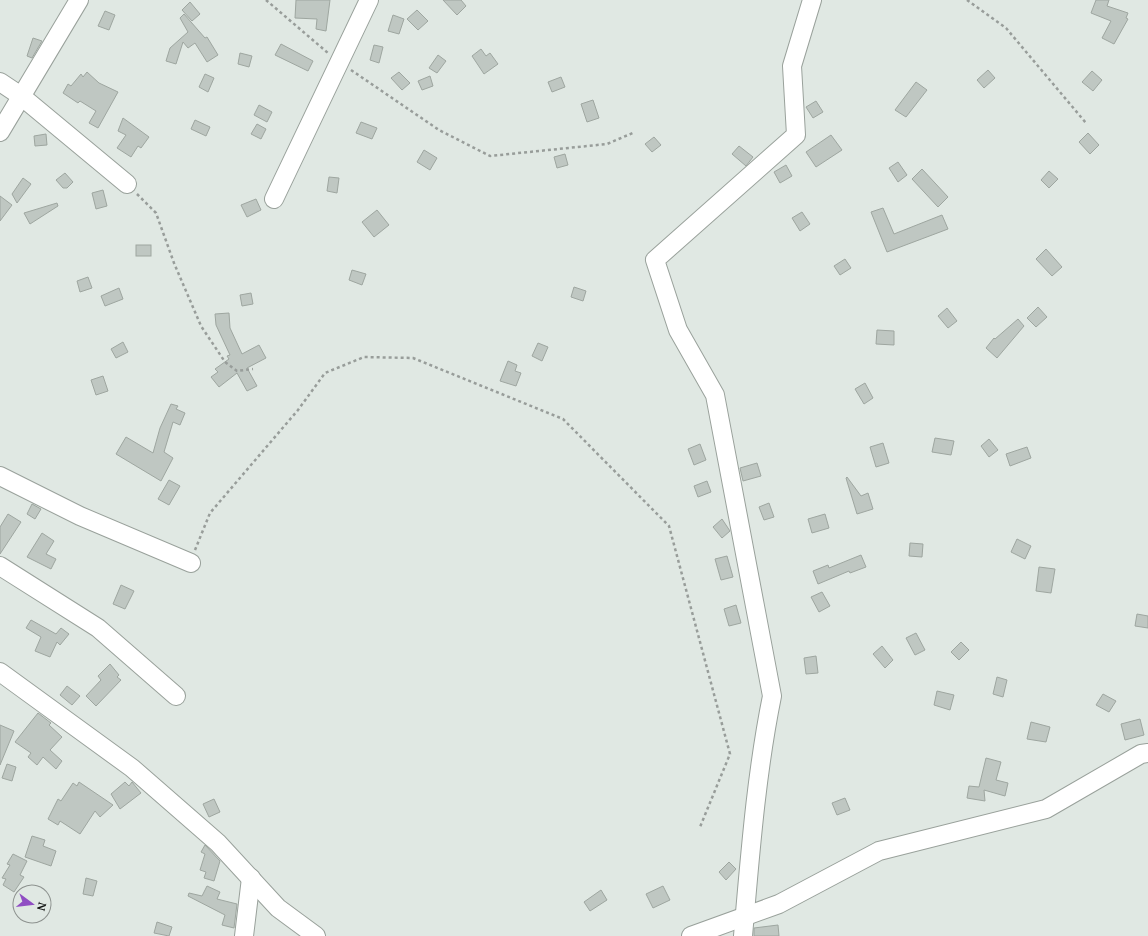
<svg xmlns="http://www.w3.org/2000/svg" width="1148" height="936" viewBox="0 0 1148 936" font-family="'PT Serif',serif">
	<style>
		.building { fill: #bfc7c2; stroke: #9ea6a0 }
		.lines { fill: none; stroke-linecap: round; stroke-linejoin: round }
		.minor-casing { stroke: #99a19b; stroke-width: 20 }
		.path { stroke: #989d9a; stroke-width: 2.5; stroke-dasharray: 3 3; stroke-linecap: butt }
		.minor { stroke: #fff; stroke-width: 18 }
	</style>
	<rect width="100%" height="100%" fill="#e0e8e3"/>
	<g class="building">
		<polygon points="296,0 330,0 326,31 316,29 317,19 295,18"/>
		<polygon points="443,0 461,0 466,6 457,15"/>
		<polygon points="1096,0 1109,0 1107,6 1128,13 1126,18 1128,19 1114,44 1102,38 1111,21 1091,13"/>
		<polygon points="190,2 200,14 192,21 182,10"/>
		<polygon points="417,10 428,21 418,30 407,19"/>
		<polygon points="105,11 115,15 109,30 98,26"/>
		<polygon points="184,14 205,38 207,37 218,55 207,62 195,43 188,48 183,42 176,64 166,61 170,48 188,32 180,18"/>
		<polygon points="393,15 404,19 399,34 388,31"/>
		<polygon points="33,38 42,41 32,58 27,56"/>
		<polygon points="281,44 313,61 308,71 275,55"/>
		<polygon points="374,45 383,47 379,63 370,60"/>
		<polygon points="481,49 486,56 490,53 498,64 484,74 472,56"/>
		<polygon points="240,53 252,56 249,67 238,64"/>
		<polygon points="438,55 446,61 437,73 429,68"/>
		<polygon points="988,70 995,78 984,88 977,80"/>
		<polygon points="1092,71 1102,80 1093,91 1082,82"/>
		<polygon points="87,72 99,83 118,92 98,128 89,123 96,111 80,101 78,103 63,93 68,84 71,86 81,74 83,77"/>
		<polygon points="399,72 410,83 402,90 391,78"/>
		<polygon points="205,74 214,78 208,92 199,87"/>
		<polygon points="430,76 433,86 422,90 418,81"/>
		<polygon points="561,77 565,87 552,92 548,82"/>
		<polygon points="916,82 927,90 906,117 895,110"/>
		<polygon points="593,100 599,118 587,122 581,104"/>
		<polygon points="816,101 823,112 813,118 806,107"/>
		<polygon points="259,105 272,112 267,122 254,115"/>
		<polygon points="123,118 149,137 141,148 138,146 131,157 117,148 126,135 118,131"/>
		<polygon points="195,120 210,127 206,136 191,129"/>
		<polygon points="361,122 377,128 372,139 356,133"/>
		<polygon points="257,124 266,129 261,139 251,134"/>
		<polygon points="1088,133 1099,145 1090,154 1079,142"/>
		<polygon points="46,134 47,145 35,146 34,136"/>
		<polygon points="831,135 842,150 816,167 806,152"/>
		<polygon points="654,137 661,145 652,152 645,144"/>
		<polygon points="739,146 753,157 746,166 732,154"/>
		<polygon points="424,150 437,158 430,170 417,162"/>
		<polygon points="565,154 568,165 557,168 554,157"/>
		<polygon points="898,162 907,175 898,182 889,168"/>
		<polygon points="786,165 792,176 780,183 774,172"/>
		<polygon points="922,169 948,197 938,207 912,179"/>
		<polygon points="1049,171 1058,179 1049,188 1041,180"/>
		<polygon points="65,173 73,182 67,188 63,188 56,180"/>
		<polygon points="329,177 339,178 337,193 327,191"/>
		<polygon points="23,178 31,184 17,203 12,194"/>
		<polygon points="103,190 107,206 96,209 92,193"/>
		<polygon points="0,196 12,205 0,221"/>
		<polygon points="256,199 261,210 247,217 241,205"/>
		<polygon points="57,203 58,206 30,224 24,213"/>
		<polygon points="883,208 894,234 942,215 948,229 887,252 871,212"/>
		<polygon points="377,210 389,225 374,237 362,222"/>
		<polygon points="802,212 810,224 800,231 792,218"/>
		<rect x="136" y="245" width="15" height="11"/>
		<polygon points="1046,249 1062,267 1052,276 1036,259"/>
		<polygon points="845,259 851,268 840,275 834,266"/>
		<polygon points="352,270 366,274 362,285 349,280"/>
		<polygon points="88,277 92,288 80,292 77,281"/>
		<polygon points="574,287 586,291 583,301 571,297"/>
		<polygon points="119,288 123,299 105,306 101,296"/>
		<polygon points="251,293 253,304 242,306 240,295"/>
		<polygon points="1038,307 1047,317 1036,327 1027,318"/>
		<polygon points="947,308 957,321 948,328 938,316"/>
		<polygon points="229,313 230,328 242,354 259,345 266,358 247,368 257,386 247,391 237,373 219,387 211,377 218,372 215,369 229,359 227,356 230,355 216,325 215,314"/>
		<polygon points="1018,319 1024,326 997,358 986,348 994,338 995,339"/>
		<polygon points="877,330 894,331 894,345 876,344"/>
		<polygon points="123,342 128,352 116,358 111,349"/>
		<polygon points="538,343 548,347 542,361 532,356"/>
		<polygon points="508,361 517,365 515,371 521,373 516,386 500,381"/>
		<polygon points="103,376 108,391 96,395 91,380"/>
		<polygon points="865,383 873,398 864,404 855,389"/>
		<polygon points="171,404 178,406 176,409 185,413 180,425 173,422 164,452 173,458 161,481 116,454 126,437 153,453 160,428"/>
		<polygon points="935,438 954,441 951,455 932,452"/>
		<polygon points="989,439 998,450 989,457 981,446"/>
		<polygon points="883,443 889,463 876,467 870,447"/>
		<polygon points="700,444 706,460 694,465 688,449"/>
		<polygon points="1027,447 1031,458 1010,466 1006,454"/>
		<polygon points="757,463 761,476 743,481 740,468"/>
		<polygon points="847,477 861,496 868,493 873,509 857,514 846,478"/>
		<polygon points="169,480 180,486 169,505 158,499"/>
		<polygon points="707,481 711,492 698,497 694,486"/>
		<polygon points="769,503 774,517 764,520 759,507"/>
		<polygon points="32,504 41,509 35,519 27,514"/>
		<polygon points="8,514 21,522 0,554 0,527"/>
		<polygon points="825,514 829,528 812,533 808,519"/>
		<polygon points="722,519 730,531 722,538 713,527"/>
		<polygon points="42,533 54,541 46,554 56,559 51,569 27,557"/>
		<polygon points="1017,539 1031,546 1025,559 1011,552"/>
		<polygon points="910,543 923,544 922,557 909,556"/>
		<polygon points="861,555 866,567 850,573 849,571 818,584 813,571 828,565 829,568"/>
		<polygon points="727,556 733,577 721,580 715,559"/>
		<polygon points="1039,567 1055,569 1051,593 1036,591"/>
		<polygon points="121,585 134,591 125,609 113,604"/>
		<polygon points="822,592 830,606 819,612 811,597"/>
		<polygon points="736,605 741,623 729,626 724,609"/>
		<polygon points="1137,614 1148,616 1148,628 1135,626"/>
		<polygon points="31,620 56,634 61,628 69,634 60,645 57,642 50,657 35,651 41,637 26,628"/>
		<polygon points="916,633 925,650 915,655 906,638"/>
		<polygon points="961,642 969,650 959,660 951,652"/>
		<polygon points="882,646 893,660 885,668 873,654"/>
		<polygon points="816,656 818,673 806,674 804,658"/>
		<polygon points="110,664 119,675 117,677 121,680 96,706 86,696 101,680 98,676"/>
		<polygon points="997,677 1007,680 1003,697 993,694"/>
		<polygon points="67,686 80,696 72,705 60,695"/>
		<polygon points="937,691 954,695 950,710 934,705"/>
		<polygon points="1103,694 1116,701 1109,712 1096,705"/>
		<polygon points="38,713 51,723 49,725 62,737 50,750 62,761 56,769 43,757 37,765 28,757 31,753 15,742"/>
		<polygon points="1140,719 1144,735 1125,740 1121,724"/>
		<polygon points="1031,722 1050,727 1046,742 1027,739"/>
		<polygon points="0,725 14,731 0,765"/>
		<polygon points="986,758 1001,762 996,780 1008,783 1005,796 984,790 985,801 967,798 969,786 979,787"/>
		<polygon points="7,764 16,767 12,781 2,778"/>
		<polygon points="79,782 113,805 100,817 95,811 80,834 60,821 58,825 48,819 58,799 61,801 73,783 77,786"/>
		<polygon points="125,782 129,786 132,782 141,793 120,809 111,794"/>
		<polygon points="845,798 850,810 837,815 832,803"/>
		<polygon points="214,799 220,812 209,817 203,804"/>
		<polygon points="32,836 45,840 43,846 56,851 51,866 25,857"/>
		<polygon points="205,845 220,861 214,881 204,878 206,872 200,870 205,854 201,852"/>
		<polygon points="13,854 27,861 20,875 24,877 14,892 3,885 6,879 2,878 10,865 7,864"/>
		<polygon points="729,862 736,869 726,880 719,872"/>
		<polygon points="86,878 97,881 93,896 83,894"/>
		<polygon points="207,886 220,892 217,899 237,904 234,928 222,925 225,915 188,896 189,893 202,896"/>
		<polygon points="663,886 670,900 653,908 646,894"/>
		<polygon points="601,890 607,900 590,911 584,902"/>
		<polygon points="157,922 172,927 169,936 154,933"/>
		<polygon points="778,925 779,936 754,936 754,928"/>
	</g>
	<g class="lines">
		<defs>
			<g id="minor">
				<polyline points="0,82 21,96 127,184"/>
				<polyline points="0,132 79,0"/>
				<polyline points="274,199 369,0"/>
				<polyline points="0,476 80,516 191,563"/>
				<polyline points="0,566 98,628 176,696"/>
				<polyline points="0,672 132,768 218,843 278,908 316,936"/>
				<polyline points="244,936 251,878"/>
				<polyline points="691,936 779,904 879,851 1046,809 1141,754 1148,753"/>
				<path d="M743,936c7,-80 13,-161 29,-240l-57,-301 -37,-65 -23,-70 141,-125 -4,-69 20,-66"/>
			</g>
		</defs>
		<use href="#minor" class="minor-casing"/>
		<g class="path">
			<polyline points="266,0 328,53"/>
			<polyline points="967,0 1006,28 1086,123"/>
			<polyline points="351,70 439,130 490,156 607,144 635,132"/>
			<polyline points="137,194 156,213 174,263 201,326 225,362 237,371 253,369"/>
			<polyline points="195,550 210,513 298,410 325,373 364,357 413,358 563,419 669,526 730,754 700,827"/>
		</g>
		<use href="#minor" class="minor"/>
	</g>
	<g transform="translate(32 904) rotate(105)"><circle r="19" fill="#e0e8e3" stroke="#8d928f"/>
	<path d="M0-3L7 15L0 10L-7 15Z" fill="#904ec3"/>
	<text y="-6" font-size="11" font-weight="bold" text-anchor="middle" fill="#101211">N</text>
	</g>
</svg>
